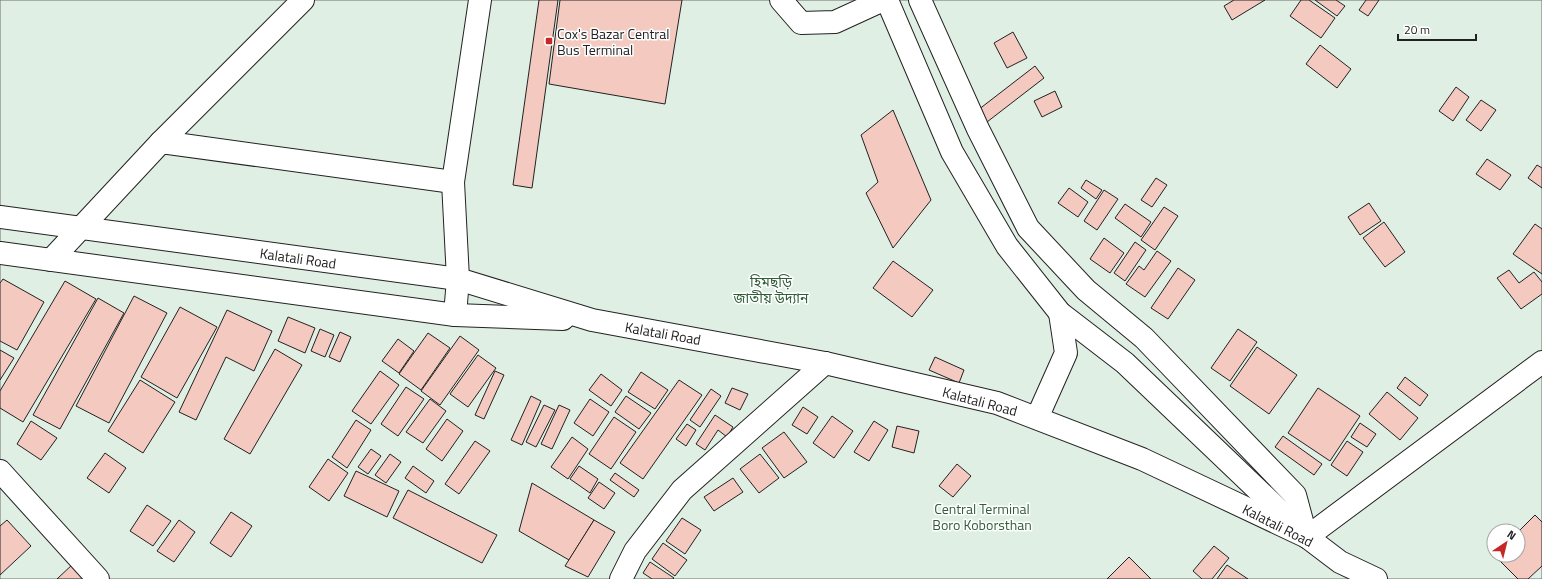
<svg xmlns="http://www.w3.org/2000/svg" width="1542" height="579" viewBox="0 0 1542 579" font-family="'Titillium Web','Noto Sans Bengali',sans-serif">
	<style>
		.green { fill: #e0efe3; stroke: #6f6f6f; fill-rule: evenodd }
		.building { fill: #f3c9c0; stroke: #222 }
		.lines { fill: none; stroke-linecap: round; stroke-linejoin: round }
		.minor-casing { stroke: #222; stroke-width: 24 }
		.major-casing { stroke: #222; stroke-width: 24 }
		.highway-casing { stroke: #222; stroke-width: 24 }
		.minor { stroke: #fff; stroke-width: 22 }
		.major { stroke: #fff; stroke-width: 22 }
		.highway { stroke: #fff; stroke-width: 22 }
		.poi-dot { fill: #c62828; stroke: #fff; stroke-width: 1.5 }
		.labels { text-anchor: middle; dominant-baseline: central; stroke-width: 3; stroke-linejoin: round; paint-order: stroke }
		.poi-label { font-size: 14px; fill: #222; stroke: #fff; text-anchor: start }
		.street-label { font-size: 14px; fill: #222; stroke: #fff }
		.park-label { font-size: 14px; fill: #2f5e38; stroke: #fff }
	</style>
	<rect width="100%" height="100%" fill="#fff"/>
	<path class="green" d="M0,0h1542v579h-1542zM1494,531h24v24h-24z"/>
	<g class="building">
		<polygon points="539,0 558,0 532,188 513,185"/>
		<polygon points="560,0 682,0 665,104 549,84"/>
		<polygon points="1234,0 1265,0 1232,20 1224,6"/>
		<polygon points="1301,0 1309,0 1335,18 1321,38 1290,16"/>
		<polygon points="1315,0 1336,0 1345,6 1337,16"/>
		<polygon points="1366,0 1379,0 1368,16 1359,10"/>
		<polygon points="1013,32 1027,58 1007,68 994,43"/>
		<polygon points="1320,45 1351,69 1337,88 1306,64"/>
		<polygon points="1035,66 1044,78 987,122 978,110"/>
		<polygon points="1456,87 1469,97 1453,121 1439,111"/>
		<polygon points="1055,91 1062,107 1042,117 1034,101"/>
		<polygon points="1481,100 1496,110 1481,131 1466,120"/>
		<polygon points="893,110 931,200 893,248 866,193 878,182 861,135"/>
		<polygon points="1487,159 1511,175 1500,190 1476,174"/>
		<polygon points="1537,165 1542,168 1542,188 1528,178"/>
		<polygon points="1156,178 1167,185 1152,207 1141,200"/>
		<polygon points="1086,180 1102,190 1096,199 1081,188"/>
		<polygon points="1069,188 1088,202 1078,217 1058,203"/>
		<polygon points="1104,190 1118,199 1097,230 1084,221"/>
		<polygon points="1369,203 1381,221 1360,235 1348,217"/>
		<polygon points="1125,204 1151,222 1141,237 1115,218"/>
		<polygon points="1164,207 1178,216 1155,250 1141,240"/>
		<polygon points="1384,222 1405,252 1385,267 1363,238"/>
		<polygon points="1535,224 1542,229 1542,274 1513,254"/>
		<polygon points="1104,238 1124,253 1110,273 1090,259"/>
		<polygon points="1135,242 1146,250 1125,281 1114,273"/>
		<polygon points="1157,251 1171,261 1145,297 1126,284 1139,266 1144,270"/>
		<polygon points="893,261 933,290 912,317 873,288"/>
		<polygon points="1178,268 1195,280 1168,319 1151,308"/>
		<polygon points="1509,270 1519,283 1534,272 1542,282 1542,294 1521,309 1497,278"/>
		<polygon points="3,279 44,302 17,350 0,341 0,283"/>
		<polygon points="65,281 96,299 23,422 0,408 0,391"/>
		<polygon points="134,296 167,313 109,423 76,406"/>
		<polygon points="98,298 124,313 60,429 33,415"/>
		<polygon points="180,307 217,327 177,398 141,377"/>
		<polygon points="227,310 272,331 254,371 226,357 196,420 179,412"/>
		<polygon points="288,317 315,328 305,353 278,341"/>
		<polygon points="320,329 334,335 325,357 311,351"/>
		<polygon points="1238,329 1257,342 1230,381 1211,368"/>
		<polygon points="340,332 351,337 340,362 329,357"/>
		<polygon points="428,333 450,348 421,390 399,374"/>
		<polygon points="460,336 479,350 440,405 421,391"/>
		<polygon points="398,339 414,351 399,373 382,361"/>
		<polygon points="1257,347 1297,375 1269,414 1230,386"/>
		<polygon points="275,349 302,365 250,454 224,439"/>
		<polygon points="0,350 14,358 0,380"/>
		<polygon points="478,355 496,368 468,407 450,394"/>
		<polygon points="935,357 964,370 959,383 929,370"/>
		<polygon points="380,371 399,385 371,424 352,411"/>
		<polygon points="495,371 504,375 484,419 475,415"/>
		<polygon points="641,372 668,390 655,409 628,392"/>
		<polygon points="601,374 622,390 611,406 589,390"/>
		<polygon points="1405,377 1428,395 1420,406 1397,388"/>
		<polygon points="140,380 175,402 143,453 108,431"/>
		<polygon points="679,380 702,395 643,479 620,463"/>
		<polygon points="406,387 424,399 398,436 381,424"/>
		<polygon points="732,388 748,394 740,410 725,403"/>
		<polygon points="1318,388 1360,416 1330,461 1288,433"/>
		<polygon points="711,389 721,396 700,427 690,420"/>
		<polygon points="1387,392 1418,418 1400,440 1369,414"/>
		<polygon points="531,396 541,401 522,445 511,440"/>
		<polygon points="626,396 651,413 639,429 615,412"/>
		<polygon points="430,399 446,411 423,443 406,432"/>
		<polygon points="590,399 609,412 593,436 574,423"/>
		<polygon points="544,405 555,410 536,447 526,442"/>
		<polygon points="559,405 570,410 552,449 541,444"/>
		<polygon points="803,407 818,417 807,434 792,425"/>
		<polygon points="715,415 733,427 727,437 718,430 705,450 696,444"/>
		<polygon points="832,416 853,431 834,458 813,443"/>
		<polygon points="614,417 636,432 611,469 589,454"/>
		<polygon points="447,419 463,431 442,461 426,449"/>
		<polygon points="356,420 371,430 347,468 332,457"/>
		<polygon points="31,421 57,438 41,460 17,444"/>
		<polygon points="874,421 888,430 869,461 854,452"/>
		<polygon points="1360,423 1376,434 1367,447 1351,437"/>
		<polygon points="687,424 696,430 686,446 676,439"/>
		<polygon points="897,426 919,431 914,453 892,447"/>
		<polygon points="784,432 807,462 784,478 762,448"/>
		<polygon points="1283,436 1322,464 1314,475 1275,447"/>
		<polygon points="572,437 588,449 568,479 551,467"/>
		<polygon points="475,441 490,451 459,494 445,484"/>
		<polygon points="1347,441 1363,452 1347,476 1331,465"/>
		<polygon points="371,449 381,456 368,474 358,467"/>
		<polygon points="105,453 126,468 109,493 87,478"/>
		<polygon points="390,454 401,462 386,483 375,475"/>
		<polygon points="760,454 779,478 759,493 740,469"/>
		<polygon points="328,459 348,473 329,501 309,487"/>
		<polygon points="957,464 971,476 953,497 939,486"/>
		<polygon points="413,466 434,481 426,493 405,478"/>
		<polygon points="579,466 598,479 590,493 570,479"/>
		<polygon points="356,471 399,491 387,517 344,496"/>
		<polygon points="615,473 639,490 634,497 610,480"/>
		<polygon points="733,478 743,492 714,511 704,497"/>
		<polygon points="599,482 615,493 604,509 588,498"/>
		<polygon points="532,483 594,520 569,560 519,531"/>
		<polygon points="408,490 497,535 482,563 393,518"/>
		<polygon points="147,505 171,521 153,546 130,531"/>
		<polygon points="231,512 252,526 231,557 210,543"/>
		<polygon points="1535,515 1542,522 1542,566 1528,579 1518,579 1494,555 1518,555 1518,532"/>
		<polygon points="682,518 701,530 685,554 666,541"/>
		<polygon points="7,520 31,546 0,575 0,526"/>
		<polygon points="179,520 195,532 174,562 157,551"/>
		<polygon points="594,520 615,532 588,577 565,566"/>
		<polygon points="663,543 687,560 675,576 652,559"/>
		<polygon points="1214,546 1229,558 1212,579 1202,579 1193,571"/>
		<polygon points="1129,557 1151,579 1107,579"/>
		<polygon points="650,562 674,578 673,579 652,579 643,573"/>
		<polygon points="74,563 88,579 57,579"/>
		<polygon points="1227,565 1248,579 1217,579"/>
	</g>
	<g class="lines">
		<defs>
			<g id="minor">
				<polyline points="781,0 801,23 835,22 883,0"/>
				<polyline points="161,142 303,0"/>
				<polyline points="51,260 161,142 453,182"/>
				<polyline points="455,315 458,279 453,182 480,0"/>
				<polyline points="0,471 98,579"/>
				<polyline points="1307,537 1542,362"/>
				<polyline points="621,579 635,551 682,490 825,363"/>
			</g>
			<g id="major">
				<polyline points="887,0 952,152 1007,246 1060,313 1125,363 1303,533"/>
				<polyline points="920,0 978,129 1028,228 1086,290 1144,338 1295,495 1306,536"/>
				<polyline points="1037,418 1066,353 1060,313"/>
			</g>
			<g id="highway">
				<polyline points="0,217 458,279 592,320 825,363 997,403 1142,459 1307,537 1340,562 1376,579"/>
				<polyline points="0,253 455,315 563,319"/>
			</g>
		</defs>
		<use href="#minor" class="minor-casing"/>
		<use href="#major" class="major-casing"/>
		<use href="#highway" class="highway-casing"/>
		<use href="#minor" class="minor"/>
		<use href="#major" class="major"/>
		<use href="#highway" class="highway"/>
	</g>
	<rect class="poi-dot" x="545" y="37" width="8" height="8" rx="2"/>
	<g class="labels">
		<g class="poi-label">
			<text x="557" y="33">Cox's Bazar Central<tspan x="557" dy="16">Bus Terminal</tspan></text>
		</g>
		<g class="street-label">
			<text transform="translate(298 258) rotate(8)">Kalatali Road</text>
			<text transform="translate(663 333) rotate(10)">Kalatali Road</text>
			<text transform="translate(980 401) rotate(15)">Kalatali Road</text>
			<text transform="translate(1278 525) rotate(27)">Kalatali Road</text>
		</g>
		<g class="park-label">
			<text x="771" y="281">হিমছড়ি<tspan x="771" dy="16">জাতীয় উদ্যান</tspan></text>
			<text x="982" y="508">Central Terminal<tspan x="982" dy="16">Boro Koborsthan</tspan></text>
		</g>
	</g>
	<g transform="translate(1506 543) rotate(35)"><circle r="19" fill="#ffffff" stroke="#a7a7a7"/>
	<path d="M0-3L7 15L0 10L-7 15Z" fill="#c62828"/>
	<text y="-6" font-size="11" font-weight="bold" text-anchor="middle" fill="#222222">N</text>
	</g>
	<path d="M1398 34v6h78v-6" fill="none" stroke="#222222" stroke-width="2"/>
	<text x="1404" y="34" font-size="12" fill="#222222" stroke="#ffffff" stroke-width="3" paint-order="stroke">20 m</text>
</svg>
